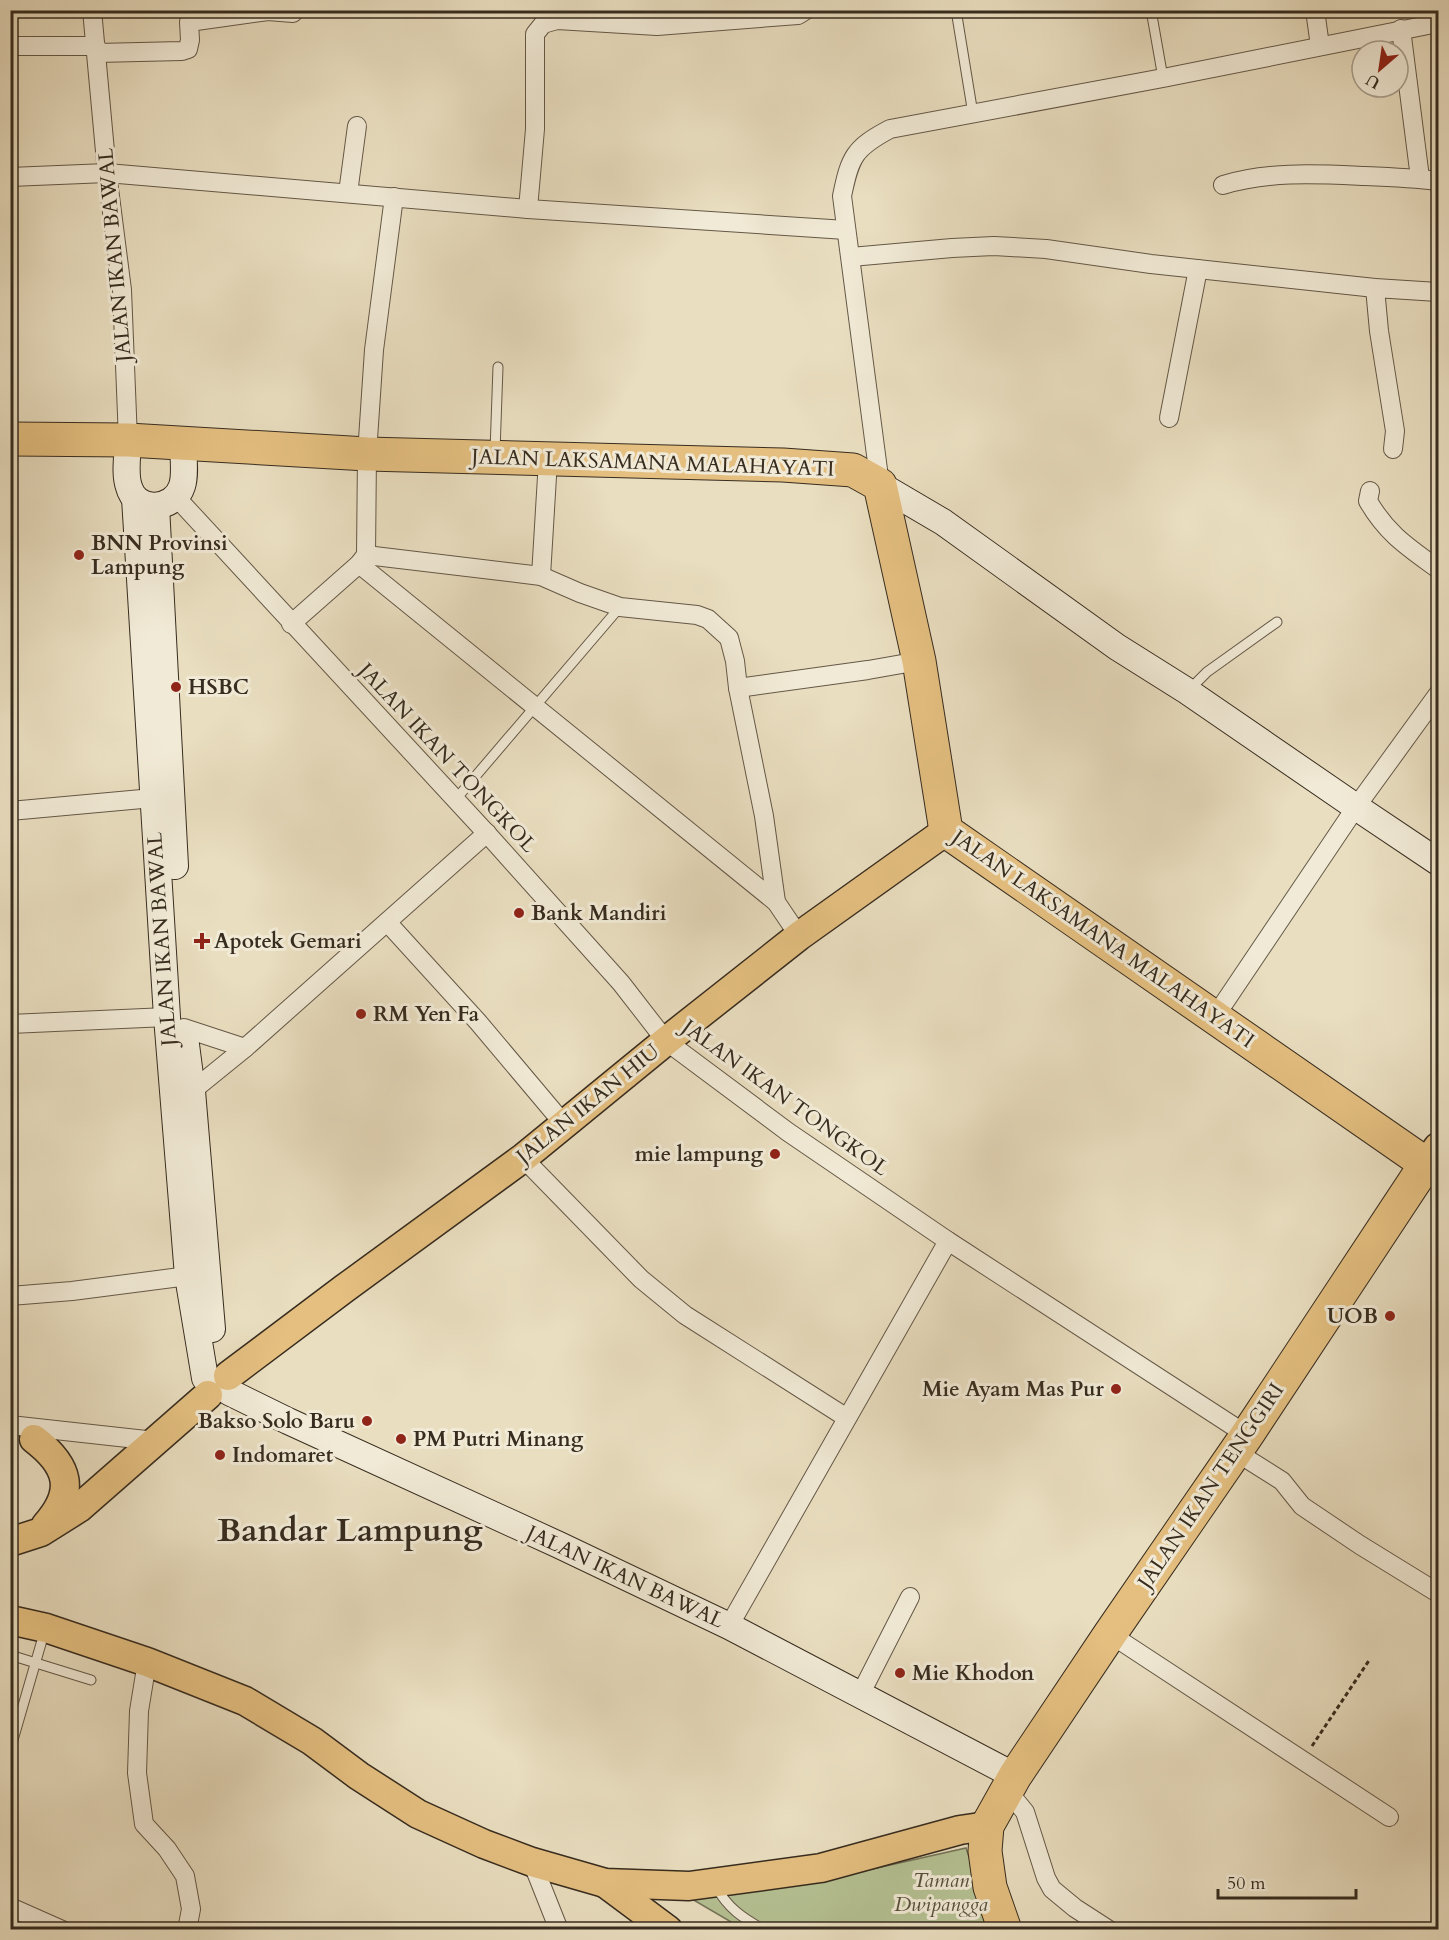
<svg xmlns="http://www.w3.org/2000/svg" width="1449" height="1940" viewBox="0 0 1449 1940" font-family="Cardo,serif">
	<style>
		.green { fill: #b5c193; stroke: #767659; stroke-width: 1.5 }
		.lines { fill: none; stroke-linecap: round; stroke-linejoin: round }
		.lane-casing { stroke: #645847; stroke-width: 11 }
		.street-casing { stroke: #645847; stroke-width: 20 }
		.secondary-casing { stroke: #372c1f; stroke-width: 28 }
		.primary-casing { stroke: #372c1f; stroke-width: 31 }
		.highway-casing { stroke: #372c1f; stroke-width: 35 }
		.path { stroke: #372c1f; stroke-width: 3; stroke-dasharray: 4.5 3; stroke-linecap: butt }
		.lane { stroke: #f1ead6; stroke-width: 9 }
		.street { stroke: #f1ead6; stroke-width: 18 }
		.secondary { stroke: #f1ead6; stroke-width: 26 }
		.primary { stroke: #e4bf80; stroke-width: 28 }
		.highway { stroke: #e4bf80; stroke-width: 33 }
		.poi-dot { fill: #8f2418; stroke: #f1ead6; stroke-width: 2 }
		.labels { text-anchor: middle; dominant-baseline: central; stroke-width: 6; stroke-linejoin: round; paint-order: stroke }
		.street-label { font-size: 21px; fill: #372c1f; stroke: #f1ead6 }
		.poi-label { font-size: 21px; font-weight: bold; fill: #372c1f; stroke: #f1ead6; text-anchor: start }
		.park-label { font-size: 21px; font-style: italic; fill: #56513c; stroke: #f1ead6 }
		.town-label { font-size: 33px; font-weight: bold; fill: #372c1f; stroke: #f1ead6 }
	</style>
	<rect width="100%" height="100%" fill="#e9dec0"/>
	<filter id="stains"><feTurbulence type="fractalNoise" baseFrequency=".00333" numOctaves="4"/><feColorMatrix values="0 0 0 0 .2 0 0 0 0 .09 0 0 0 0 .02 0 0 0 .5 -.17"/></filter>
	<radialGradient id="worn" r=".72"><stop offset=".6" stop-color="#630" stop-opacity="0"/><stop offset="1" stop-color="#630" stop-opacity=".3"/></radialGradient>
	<polygon class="green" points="966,1848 993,1929 743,1929 680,1892 819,1881"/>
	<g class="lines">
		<defs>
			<g id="lane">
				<polyline points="956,10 973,114"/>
				<polyline points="1151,10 1163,78"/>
				<polyline points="495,451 498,367"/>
				<polyline points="1189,690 1207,672 1277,622"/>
				<polyline points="456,799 620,607"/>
				<polyline points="10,1655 91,1680"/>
				<polyline points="13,1740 45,1630"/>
				<path d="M716,1886c11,22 27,32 48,44"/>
			</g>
			<g id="street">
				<polyline points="92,10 107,173 122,290 128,440"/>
				<polyline points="1315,10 1320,46"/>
				<polyline points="1401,29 1420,178"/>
				<polyline points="10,46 96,46"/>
				<polyline points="97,53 182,51 188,49 190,40 189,22 268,11 293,13"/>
				<polyline points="10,177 107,173 528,209 846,230"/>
				<path d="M1223,185c45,-14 95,-11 142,-9 25,1 49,2 73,5"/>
				<polyline points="348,193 357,126"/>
				<polyline points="528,209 535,129 535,34 543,24 557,20 657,26 798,15 806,10"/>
				<polyline points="851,257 952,248 994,246 1046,249 1151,264 1375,288 1438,292"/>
				<polyline points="1375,288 1379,331 1395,431 1393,449"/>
				<polyline points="1169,418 1198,269"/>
				<path d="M880,485l-38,-289c8,-39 12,-48 48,-67l273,-51 275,-55"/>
				<path d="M1370,491l-2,10c19,33 40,46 70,68"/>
				<polyline points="176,497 491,838 621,983 666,1041 788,1132 948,1241 1247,1435"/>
				<polyline points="366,555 541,576 580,593 620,607 697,615 708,619 729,638 735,661 738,688 764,816 776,902"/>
				<polyline points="366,555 367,454 374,350 394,197"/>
				<polyline points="359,564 776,902 799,936"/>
				<polyline points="541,576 548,460"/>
				<polyline points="291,624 359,564 366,555"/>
				<polyline points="738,688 868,670 919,661"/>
				<polyline points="10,811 153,798"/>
				<polyline points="387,922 478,1022 563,1123"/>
				<polyline points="1214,1018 1356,807 1438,694"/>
				<polyline points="10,1024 167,1017"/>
				<polyline points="184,1028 245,1048"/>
				<polyline points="192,1091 245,1048 487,833"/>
				<polyline points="523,1158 641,1279 685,1315 847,1418"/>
				<polyline points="10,1296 72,1291 188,1276"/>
				<polyline points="10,1425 155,1441"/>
				<polyline points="1236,1452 1282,1481 1302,1506 1360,1545 1438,1593"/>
				<polyline points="729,1626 948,1241"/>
				<polyline points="1110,1634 1389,1817"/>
				<polyline points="147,1662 139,1711 137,1773 144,1824 167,1849 185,1876 191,1909 187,1930"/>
				<polyline points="860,1695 910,1597"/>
				<polyline points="1007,1790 1025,1812 1046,1878 1052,1889 1075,1908 1109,1930"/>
				<polyline points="532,1862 559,1930"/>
				<polyline points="10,1907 62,1930"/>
			</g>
			<g id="secondary">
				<path d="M128,440c0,14 -4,33 1,47 7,26 45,24 53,-1 4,-12 1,-29 1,-42"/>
				<polyline points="880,485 943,522 1117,647 1187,691 1356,807 1438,862"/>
				<polyline points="135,498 167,1017 188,1276 205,1378"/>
				<polyline points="156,506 175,866"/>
				<polyline points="185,1037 192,1091 212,1329"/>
				<polyline points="229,1392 288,1421 559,1545 729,1626 1015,1776"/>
			</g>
			<g id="primary">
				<polyline points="1426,1164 1438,1147"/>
				<polyline points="228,1376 345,1288 523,1158 666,1041 799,936 946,831"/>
				<path d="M34,1439c35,27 42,52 12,86"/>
				<polyline points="10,1542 41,1532 79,1508 208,1395"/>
				<polyline points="10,1620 46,1628 147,1662 245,1701 312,1741 359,1776 418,1814 484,1844 532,1862 605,1883 689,1886 821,1868 960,1830 987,1826"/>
				<polyline points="605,1883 668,1930"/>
			</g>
			<polyline id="highway" points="10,439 128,440 367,454 783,465 853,470 880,485 919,661 946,831 1426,1164 1247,1435 1110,1634 1015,1776 987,1826 985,1851 990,1887 1005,1930"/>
		</defs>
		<use href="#lane" class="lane-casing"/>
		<use href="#street" class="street-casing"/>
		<use href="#secondary" class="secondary-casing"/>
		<use href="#primary" class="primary-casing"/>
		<use href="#highway" class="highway-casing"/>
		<polyline class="path" points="1312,1746 1370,1659"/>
		<use href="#lane" class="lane"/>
		<use href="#street" class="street"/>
		<use href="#secondary" class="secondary"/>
		<use href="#primary" class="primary"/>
		<use href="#highway" class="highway"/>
	</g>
	<g class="poi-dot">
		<circle cx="79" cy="555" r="6"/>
		<circle cx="176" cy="687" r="6"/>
		<circle cx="519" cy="913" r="6"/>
		<path d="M199 932h6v6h6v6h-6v6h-6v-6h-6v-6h6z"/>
		<circle cx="361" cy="1014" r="6"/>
		<circle cx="775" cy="1154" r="6"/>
		<circle cx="1390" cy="1316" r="6"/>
		<circle cx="1116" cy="1389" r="6"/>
		<circle cx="367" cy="1421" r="6"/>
		<circle cx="401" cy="1439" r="6"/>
		<circle cx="220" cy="1455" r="6"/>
		<circle cx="900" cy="1673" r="6"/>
	</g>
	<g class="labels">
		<g class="street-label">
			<text transform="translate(115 255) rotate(-95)">JALAN IKAN BAWAL</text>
			<text transform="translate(653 463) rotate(2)">JALAN LAKSAMANA MALAHAYATI</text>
			<text transform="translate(447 758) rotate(47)">JALAN IKAN TONGKOL</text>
			<text transform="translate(162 939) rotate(-94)">JALAN IKAN BAWAL</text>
			<text transform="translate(1103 939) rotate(35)">JALAN LAKSAMANA MALAHAYATI</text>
			<text transform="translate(785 1098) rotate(36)">JALAN IKAN TONGKOL</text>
			<text transform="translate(588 1104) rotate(-39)">JALAN IKAN HIU</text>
			<text transform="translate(1211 1486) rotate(-56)">JALAN IKAN TENGGIRI</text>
			<text transform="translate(625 1577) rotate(25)">JALAN IKAN BAWAL</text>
		</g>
		<g class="poi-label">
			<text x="91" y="543">BNN Provinsi<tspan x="91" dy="24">Lampung</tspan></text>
			<text x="188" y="687">HSBC</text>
			<text x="531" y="913">Bank Mandiri</text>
			<text x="214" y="941">Apotek Gemari</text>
			<text x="373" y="1014">RM Yen Fa</text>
			<text x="763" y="1154" text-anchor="end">mie lampung</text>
			<text x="1378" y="1316" text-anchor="end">UOB</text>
			<text x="1104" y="1389" text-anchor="end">Mie Ayam Mas Pur</text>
			<text x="355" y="1421" text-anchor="end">Bakso Solo Baru</text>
			<text x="413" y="1439">PM Putri Minang</text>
			<text x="232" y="1455">Indomaret</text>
			<text x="912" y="1673">Mie Khodon</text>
		</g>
		<g class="park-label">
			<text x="941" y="1880">Taman<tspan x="941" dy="24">Dwipangga</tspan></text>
		</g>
		<g class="town-label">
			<text x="350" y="1530">Bandar Lampung</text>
		</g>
	</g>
	<rect width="1449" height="1940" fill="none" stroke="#e9dec0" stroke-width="36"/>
	<rect x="12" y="12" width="1425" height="1916" fill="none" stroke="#372c1f" stroke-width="3"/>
	<rect x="18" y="18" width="1413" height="1904" fill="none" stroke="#372c1f" stroke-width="1.5"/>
	<g transform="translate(1380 69) rotate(209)"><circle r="28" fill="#f1ead6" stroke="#a79e8d" stroke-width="1.5"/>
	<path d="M0-4.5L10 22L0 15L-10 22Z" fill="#8f2418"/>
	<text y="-9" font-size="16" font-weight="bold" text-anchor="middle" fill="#372c1f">U</text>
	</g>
	<path d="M1218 1889v9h138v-9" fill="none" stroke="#372c1f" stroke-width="3"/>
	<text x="1227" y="1889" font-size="18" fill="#372c1f" stroke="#f1ead6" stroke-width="4.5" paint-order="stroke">50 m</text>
	<rect width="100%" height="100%" filter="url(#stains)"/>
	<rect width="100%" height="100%" fill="url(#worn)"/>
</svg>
